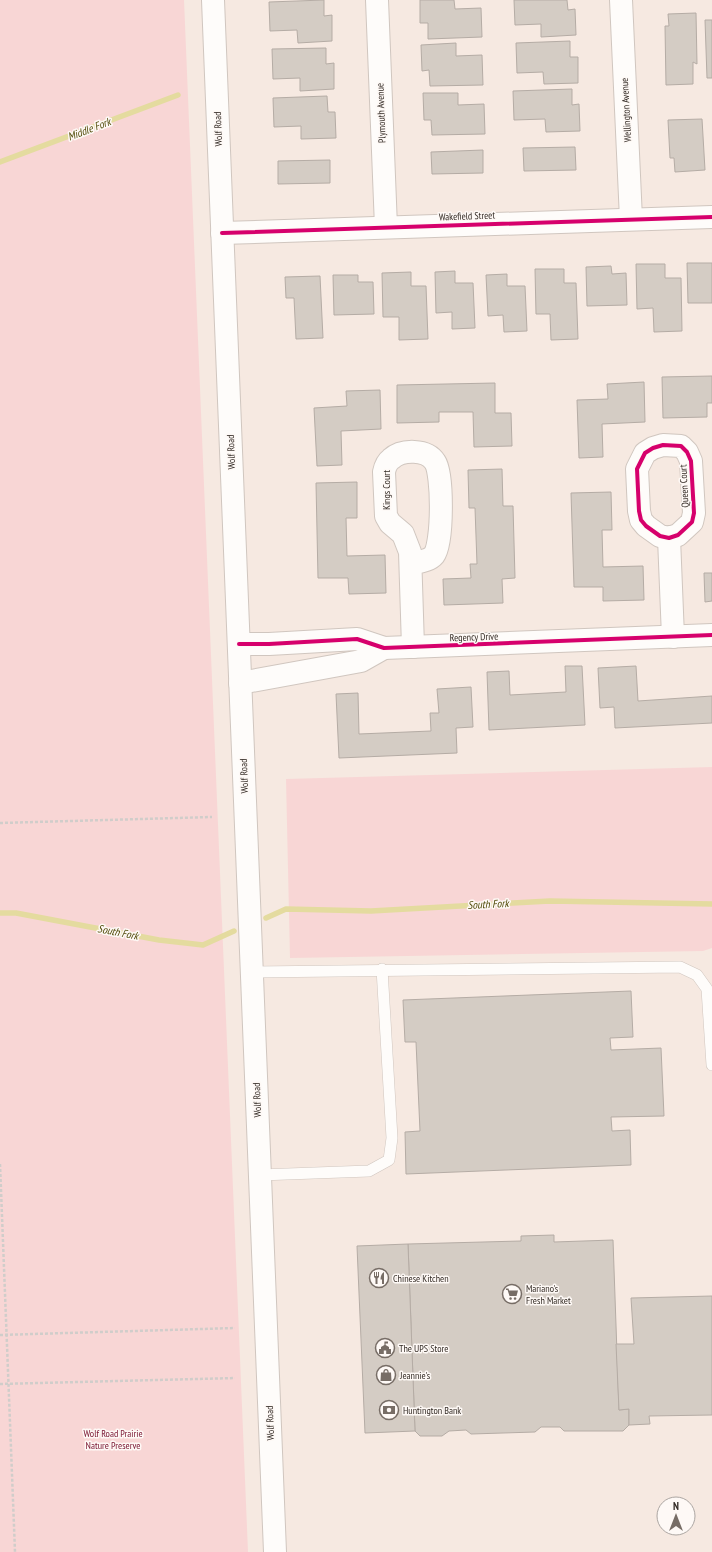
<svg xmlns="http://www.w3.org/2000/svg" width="712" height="1552" viewBox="0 0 712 1552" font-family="'PT Sans Narrow',sans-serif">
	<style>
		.green { fill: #f8d6d5 }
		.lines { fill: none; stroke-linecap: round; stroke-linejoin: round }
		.stream { stroke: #e4db9f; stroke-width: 5.5 }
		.building { fill: #d4ccc4; stroke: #b5aca5 }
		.lane-casing { stroke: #d0c6bf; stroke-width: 12 }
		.street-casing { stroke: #d0c6bf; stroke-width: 24 }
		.secondary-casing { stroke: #d0c6bf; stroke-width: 24 }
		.path { stroke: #d0cdca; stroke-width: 2.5; stroke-dasharray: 3 2; stroke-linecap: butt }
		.lane { stroke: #fefcfa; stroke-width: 11 }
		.street { stroke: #fefcfa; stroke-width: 22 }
		.secondary { stroke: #fefcfa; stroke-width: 22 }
		.cycleway-casing { stroke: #fef9f6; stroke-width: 6 }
		.cycleway { stroke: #d6006c; stroke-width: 4 }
		.labels { text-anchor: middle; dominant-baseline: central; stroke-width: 3; stroke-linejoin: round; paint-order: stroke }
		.street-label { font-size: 10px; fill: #322a24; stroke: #fef9f6 }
		.poi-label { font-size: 10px; fill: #322a24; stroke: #fef9f6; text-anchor: start }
		.park-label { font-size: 10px; fill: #791430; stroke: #fef9f6 }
		.water-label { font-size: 11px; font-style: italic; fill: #4f4906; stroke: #fef9f6 }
	</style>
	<rect width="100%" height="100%" fill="#f6e9e1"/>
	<g class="green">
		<polygon points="0,0 184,0 248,1552 0,1552"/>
		<polygon points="712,767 712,948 703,951 290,958 286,779"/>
	</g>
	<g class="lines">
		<g class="stream">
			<polyline points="0,162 178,95"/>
			<polyline points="0,913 16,913 159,940 203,945 234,931"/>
			<polyline points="266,918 286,909 371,911 550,901 712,904"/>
		</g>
	</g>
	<g class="building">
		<polygon points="324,0 324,16 332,15 332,41 298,43 297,30 270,31 269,2"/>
		<polygon points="420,0 454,0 455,9 481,8 482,37 428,39 428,23 420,23"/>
		<polygon points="514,0 567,0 568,10 575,9 576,35 541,37 541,24 515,25"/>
		<polygon points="696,13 697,64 693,62 693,84 666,85 665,26 669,26 668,14"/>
		<polygon points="705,20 712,20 712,78 707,78"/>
		<polygon points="570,41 570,57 578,57 578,83 544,84 543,72 517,73 516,43"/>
		<polygon points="456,43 456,56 482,55 483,85 430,86 429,70 422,71 421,45"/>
		<polygon points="326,48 326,64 334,63 334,89 300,91 300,78 273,79 272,49"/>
		<polygon points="572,89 572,105 579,104 580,131 546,132 545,119 514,120 513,91"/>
		<polygon points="423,93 458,93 458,105 484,104 485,134 432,135 431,120 424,120"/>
		<polygon points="327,96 328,112 335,112 336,138 301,139 301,126 274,127 273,98"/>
		<polygon points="702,119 705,170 675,172 674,158 670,158 668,120"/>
		<polygon points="575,147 576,170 524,171 523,148"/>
		<polygon points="483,150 483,173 432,174 431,152"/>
		<polygon points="330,160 330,183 278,184 278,161"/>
		<polygon points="687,263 712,263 712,303 688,303"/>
		<polygon points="636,264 665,264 665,278 681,278 682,331 654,332 653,308 637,309"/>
		<polygon points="611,266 612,274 626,273 627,305 587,306 586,267"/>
		<polygon points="535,269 564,269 564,283 576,283 578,339 551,340 550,314 536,314"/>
		<polygon points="455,271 455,283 473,283 475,328 452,329 452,312 436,313 435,272"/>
		<polygon points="411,272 411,286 426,286 428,339 399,340 399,317 383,317 382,273"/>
		<polygon points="507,274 507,286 525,286 527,331 504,332 503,315 488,316 486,275"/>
		<polygon points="333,275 358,275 358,282 373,282 374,314 334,315"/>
		<polygon points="320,276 323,338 296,339 294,298 286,298 285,277"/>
		<polygon points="712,376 712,403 707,403 707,417 663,418 662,377"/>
		<polygon points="644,382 645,422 602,424 603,457 579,458 577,400 608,399 607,384"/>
		<polygon points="495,383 495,413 511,413 512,446 474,447 473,412 439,412 439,422 397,423 397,385"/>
		<polygon points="380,390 381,429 341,431 342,465 317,466 314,408 347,406 346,391"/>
		<polygon points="502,469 503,506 513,506 515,578 502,579 503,603 444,605 443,579 471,578 470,564 477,564 475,508 469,508 468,470"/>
		<polygon points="357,482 357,518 346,518 347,556 385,555 386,593 349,594 348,578 318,578 316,483"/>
		<polygon points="611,492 612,530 602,530 603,567 643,566 644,600 603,601 603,587 574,587 571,493"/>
		<polygon points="704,573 712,573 712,601 705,602"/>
		<polygon points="565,666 582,666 585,725 489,730 487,672 509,671 510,695 566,692"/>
		<polygon points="636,666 638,701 712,696 712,723 615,728 614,707 600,708 598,668"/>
		<polygon points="471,687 473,727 456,728 457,753 339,758 336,694 358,693 359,734 431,731 430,713 439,713 437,689"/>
		<polygon points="631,991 633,1037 610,1038 611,1050 661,1048 664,1116 611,1117 612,1131 630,1130 631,1165 406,1174 405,1132 420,1131 416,1042 405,1042 403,1000"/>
		<polygon points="554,1235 554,1242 613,1240 619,1410 629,1409 629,1425 623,1431 564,1431 560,1427 541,1427 535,1432 471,1434 466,1430 449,1431 442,1436 420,1436 415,1431 408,1244 521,1241 521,1236"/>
		<polygon points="408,1244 415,1431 365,1433 357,1246"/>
		<polygon points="712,1296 712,1415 649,1416 650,1424 629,1425 629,1409 619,1410 616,1344 634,1344 631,1298"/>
	</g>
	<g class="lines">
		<defs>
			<g id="lane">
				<polyline points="252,972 680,967 697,975 707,989 712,1065"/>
				<polyline points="260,1175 369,1171 389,1160 392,1138 382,969"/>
			</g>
			<g id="street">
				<polyline points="377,0 386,227"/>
				<polyline points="621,0 631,219"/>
				<polyline points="222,233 712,217"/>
				<polygon points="663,445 681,446 687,452 691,461 694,513 692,522 678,535 669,538 660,536 646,526 641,520 639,511 637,469 645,453 653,448"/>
				<polyline points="669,538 673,637"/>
				<path d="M411,564c7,-2 18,-3 23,-9 9,-12 9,-81 1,-93 -8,-13 -33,-13 -44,-3 -4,3 -6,8 -7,13l2,44 4,7 13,11 7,18 3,95"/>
				<polyline points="239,644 269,644 357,639 384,648 712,635"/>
				<polyline points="240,683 361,661 384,648"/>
			</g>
			<polyline id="secondary" points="213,0 275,1552"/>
		</defs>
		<use href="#lane" class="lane-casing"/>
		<use href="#street" class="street-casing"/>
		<use href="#secondary" class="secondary-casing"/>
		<g class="path">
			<polyline points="0,823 212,817"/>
			<polyline points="0,1164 15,1552"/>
			<polyline points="0,1335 235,1328"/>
			<polyline points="0,1384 235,1378"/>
		</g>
		<use href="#lane" class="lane"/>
		<use href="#street" class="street"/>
		<use href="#secondary" class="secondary"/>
		<defs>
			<g id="cycleway">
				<polyline points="222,233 712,217"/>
				<polygon points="663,445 681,446 687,452 691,461 694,513 692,522 678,535 669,538 660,536 646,526 641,520 639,511 637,469 645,453 653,448"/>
				<polyline points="239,644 269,644 357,639 384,648 712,635"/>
			</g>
		</defs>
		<use href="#cycleway" class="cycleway-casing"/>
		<use href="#cycleway" class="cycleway"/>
	</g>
	<defs>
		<symbol id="restaurant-ring" viewBox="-11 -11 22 22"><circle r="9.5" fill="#fef9f6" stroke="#776d66" stroke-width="1.5"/><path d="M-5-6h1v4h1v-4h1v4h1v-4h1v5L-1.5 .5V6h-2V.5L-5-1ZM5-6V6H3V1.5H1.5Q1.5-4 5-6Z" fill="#776d66"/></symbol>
		<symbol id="supermarket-ring" viewBox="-11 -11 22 22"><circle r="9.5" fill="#fef9f6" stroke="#776d66" stroke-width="1.5"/><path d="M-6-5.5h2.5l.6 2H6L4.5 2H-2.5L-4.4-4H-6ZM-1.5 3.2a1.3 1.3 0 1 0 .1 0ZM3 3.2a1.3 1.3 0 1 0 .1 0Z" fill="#776d66"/></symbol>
		<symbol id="civic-ring" viewBox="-11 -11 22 22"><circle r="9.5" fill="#fef9f6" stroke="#776d66" stroke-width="1.5"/><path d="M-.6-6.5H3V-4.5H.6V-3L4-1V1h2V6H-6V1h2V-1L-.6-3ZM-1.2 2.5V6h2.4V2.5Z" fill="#776d66"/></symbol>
		<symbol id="shop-ring" viewBox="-11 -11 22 22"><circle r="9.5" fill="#fef9f6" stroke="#776d66" stroke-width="1.5"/><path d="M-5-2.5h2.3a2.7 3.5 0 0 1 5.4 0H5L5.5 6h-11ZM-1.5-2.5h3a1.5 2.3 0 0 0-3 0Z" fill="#776d66"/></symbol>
		<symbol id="bank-ring" viewBox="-11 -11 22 22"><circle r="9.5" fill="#fef9f6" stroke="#776d66" stroke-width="1.5"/><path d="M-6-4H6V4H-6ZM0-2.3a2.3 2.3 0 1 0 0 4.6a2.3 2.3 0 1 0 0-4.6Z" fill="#776d66"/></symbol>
	</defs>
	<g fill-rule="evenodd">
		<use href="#restaurant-ring" x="368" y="1267" width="22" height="22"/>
		<use href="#supermarket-ring" x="501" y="1283" width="22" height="22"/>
		<use href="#civic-ring" x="374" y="1337" width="22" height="22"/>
		<use href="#shop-ring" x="375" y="1364" width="22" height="22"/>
		<use href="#bank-ring" x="378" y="1399" width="22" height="22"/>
	</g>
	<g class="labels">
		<g class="street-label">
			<text transform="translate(626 110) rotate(-93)">Wellington Avenue</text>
			<text transform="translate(381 113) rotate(-92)">Plymouth Avenue</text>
			<text transform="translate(218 129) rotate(-92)">Wolf Road</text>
			<text transform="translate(467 216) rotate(-2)">Wakefield Street</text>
			<text transform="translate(231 452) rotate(-92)">Wolf Road</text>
			<text transform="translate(684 486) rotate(-93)">Queen Court</text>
			<text transform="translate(386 490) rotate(-90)">Kings Court</text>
			<text transform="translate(474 637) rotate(-2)">Regency Drive</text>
			<text transform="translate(244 776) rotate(-92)">Wolf Road</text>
			<text transform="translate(257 1100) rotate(-92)">Wolf Road</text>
			<text transform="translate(270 1423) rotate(-92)">Wolf Road</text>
		</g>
		<g class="poi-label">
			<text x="393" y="1278">Chinese Kitchen</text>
			<text x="526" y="1288">Mariano's<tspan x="526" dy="12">Fresh Market</tspan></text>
			<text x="399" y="1348">The UPS Store</text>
			<text x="400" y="1375">Jeannie's</text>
			<text x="403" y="1410">Huntington Bank</text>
		</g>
		<g class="park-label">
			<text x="113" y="1433">Wolf Road Prairie<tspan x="113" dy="12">Nature Preserve</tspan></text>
		</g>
		<g class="water-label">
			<text transform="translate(89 129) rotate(-21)">Middle Fork</text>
			<text transform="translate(488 904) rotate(-3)">South Fork</text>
			<text transform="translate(118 932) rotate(11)">South Fork</text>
		</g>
	</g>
	<g transform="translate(676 1516)"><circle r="19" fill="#fef9f6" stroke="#aca6a2"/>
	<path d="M0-3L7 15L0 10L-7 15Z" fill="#776d66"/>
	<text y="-6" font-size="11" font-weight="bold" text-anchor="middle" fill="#322a24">N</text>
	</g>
</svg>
